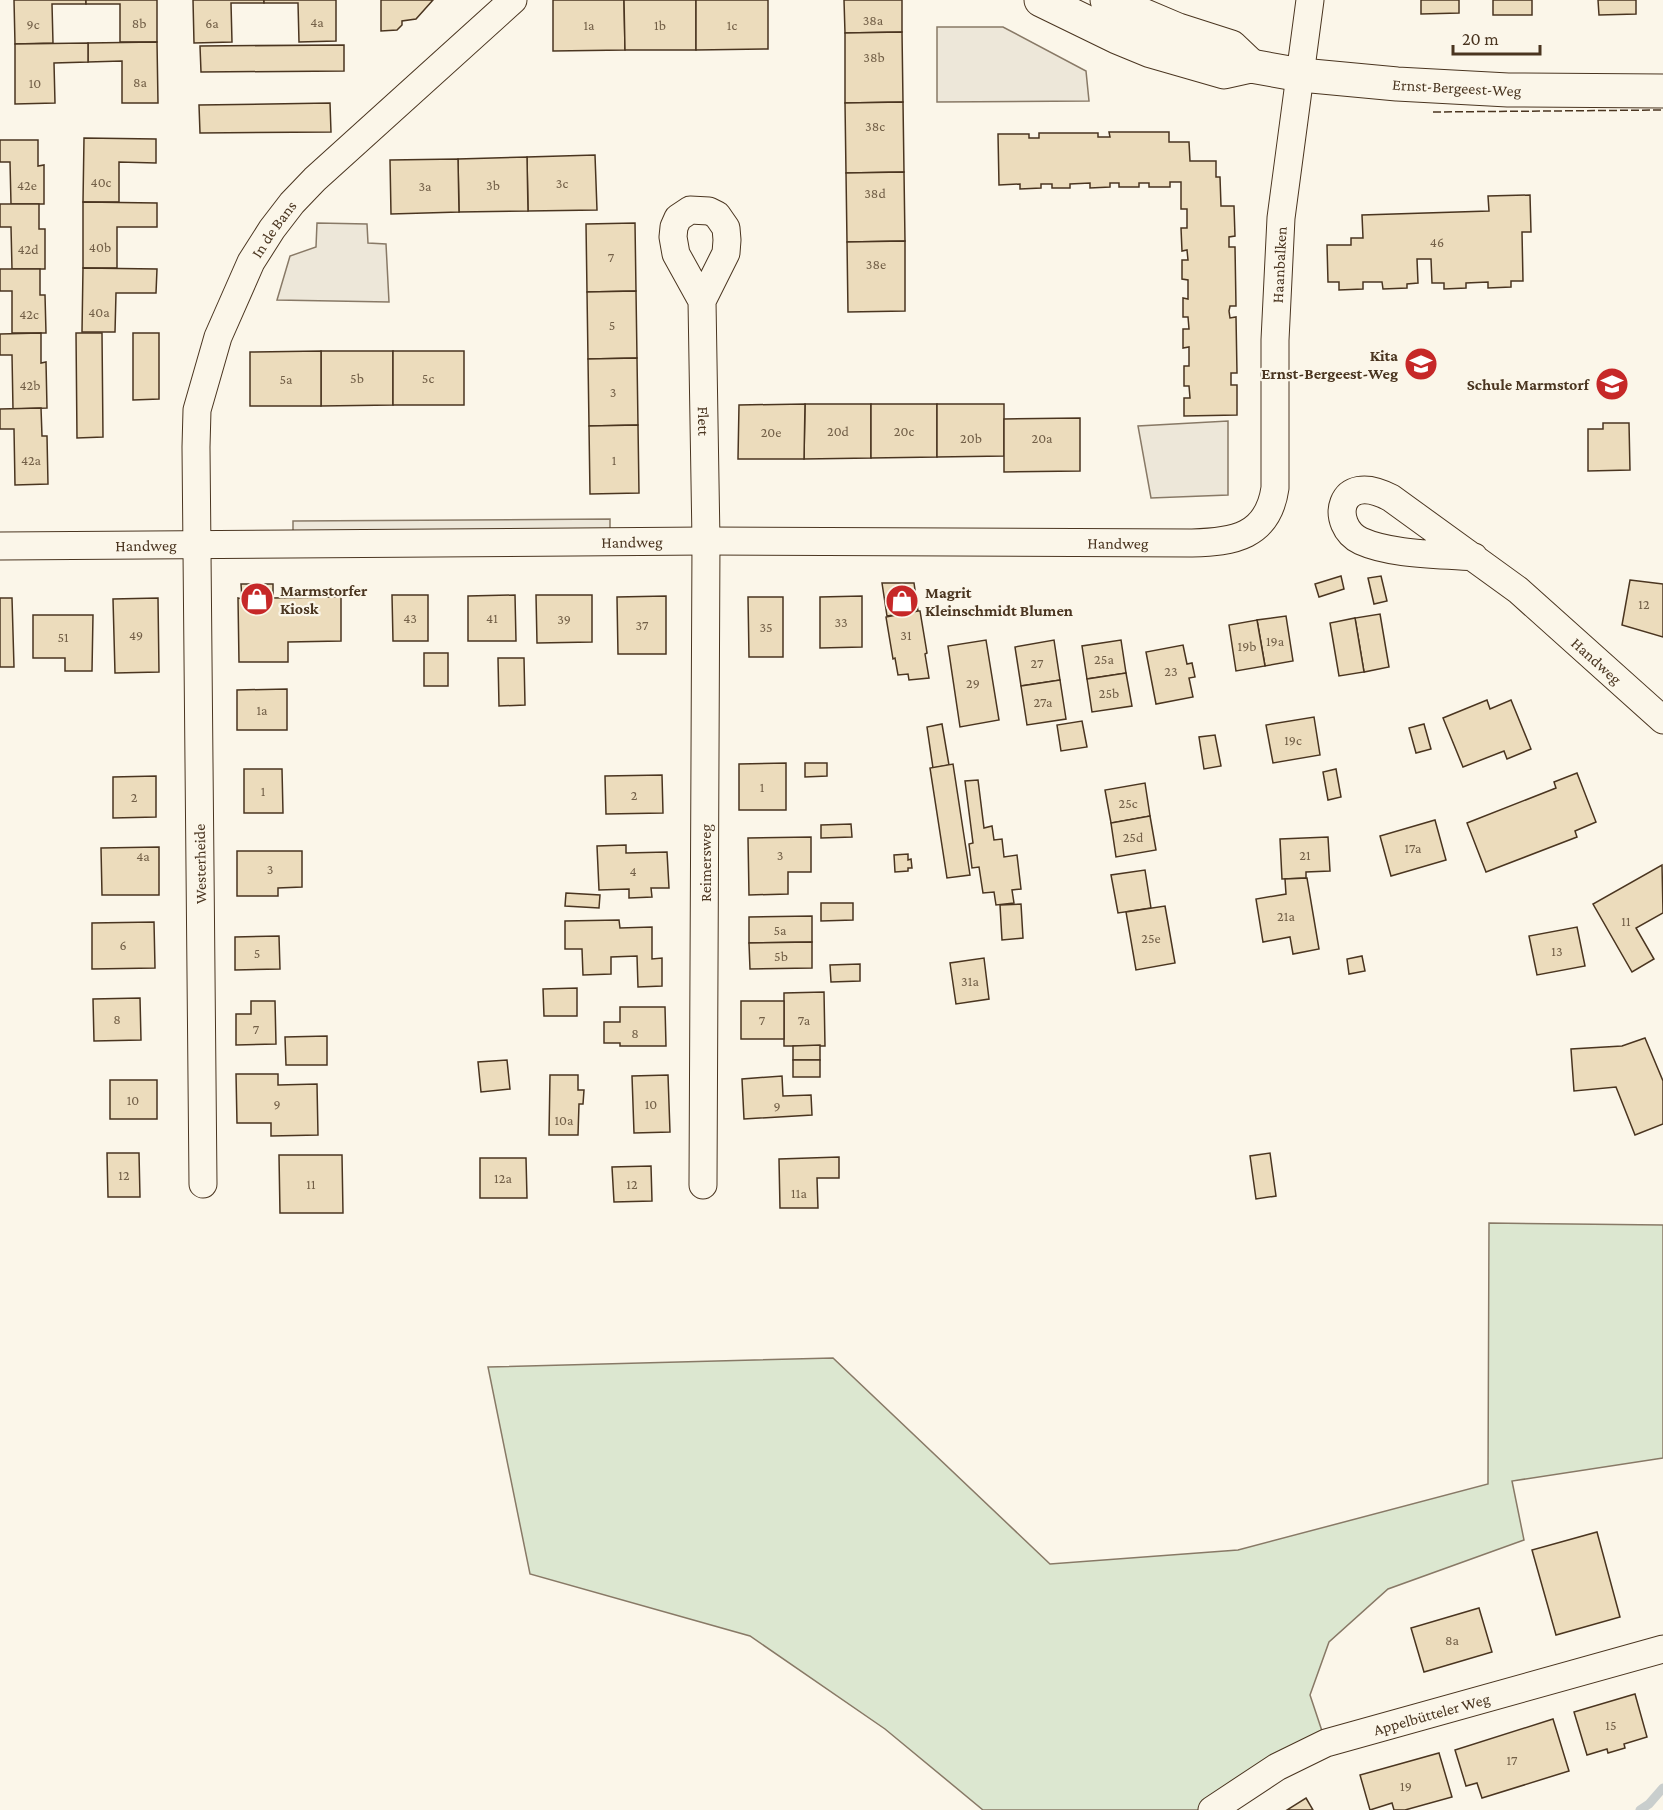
<svg xmlns="http://www.w3.org/2000/svg" width="1663" height="1810" viewBox="0 0 1663 1810" font-family="'Crimson Pro',serif">
	<style>
		.green { fill: #dce7d0; stroke: #887966; stroke-width: 1.5 }
		.parking { fill: #ede7d9; stroke: #887966; stroke-width: 1.5 }
		.lines { fill: none; stroke-linecap: round; stroke-linejoin: round }
		.stream { stroke: #c9cecd; stroke-width: 9 }
		.building { fill: #ecdcbc; stroke: #4a3520; stroke-width: 1.5 }
		.minor-casing { stroke: #4a3520; stroke-width: 29 }
		.tertiary-casing { stroke: #4a3520; stroke-width: 35 }
		.minor { stroke: #fbf6e9; stroke-width: 27 }
		.tertiary { stroke: #fbf6e9; stroke-width: 33 }
		.fence { stroke: #4a3520; stroke-width: 1.5; stroke-dasharray: 8 3; stroke-linecap: butt }
		.labels { text-anchor: middle; dominant-baseline: central; stroke-width: 4.5; stroke-linejoin: round; paint-order: stroke }
		.number-label { font-size: 14px; fill: #725f47 }
		.street-label { font-size: 16px; fill: #4a3520; stroke: #fbf6e9 }
		.poi-label { font-size: 16px; font-weight: bold; fill: #4a3520; stroke: #fbf6e9; text-anchor: end }
	</style>
	<rect width="100%" height="100%" fill="#fbf6e9"/>
	<polygon class="green" points="1489,1223 1663,1225 1663,1458 1512,1481 1524,1540 1388,1589 1329,1642 1310,1695 1326,1743 1212,1810 983,1810 885,1729 750,1636 530,1574 488,1367 833,1358 1050,1564 1238,1550 1488,1484"/>
	<g class="parking">
		<polygon points="937,27 1003,27 1086,71 1089,101 937,102"/>
		<polygon points="317,223 367,224 368,243 386,244 389,302 277,300 290,256 316,247"/>
		<polygon points="1228,421 1228,495 1151,498 1138,426"/>
		<polygon points="610,519 610,533 293,536 293,521"/>
	</g>
	<g class="lines">
		<polyline class="stream" points="1640,1810 1649,1804 1663,1788"/>
	</g>
	<g class="building">
		<polygon points="14,0 86,0 86,4 52,4 53,43 15,44"/>
		<polygon points="86,0 157,0 157,42 120,42 120,4 86,4"/>
		<polygon points="193,0 264,0 264,3 231,3 232,42 194,43"/>
		<polygon points="264,0 336,0 336,41 299,42 298,3 264,3"/>
		<polygon points="381,0 433,0 416,19 402,21 402,25 397,30 381,31"/>
		<polygon points="553,0 624,0 625,50 553,51"/>
		<polygon points="624,0 696,0 696,50 625,50"/>
		<polygon points="696,0 768,0 768,49 696,50"/>
		<polygon points="844,0 902,0 902,32 845,33"/>
		<polygon points="1421,0 1459,0 1459,13 1421,14"/>
		<rect x="1493" y="0" width="39" height="15"/>
		<polygon points="1598,0 1636,0 1636,14 1599,15"/>
		<polygon points="902,32 903,102 845,103 845,33"/>
		<polygon points="157,42 158,103 122,103 122,61 88,62 88,43"/>
		<polygon points="88,43 88,62 54,63 55,103 15,104 15,44"/>
		<polygon points="344,45 344,71 201,72 200,46"/>
		<polygon points="903,102 904,172 846,173 845,103"/>
		<polygon points="330,103 331,132 200,133 199,105"/>
		<polygon points="1109,132 1169,132 1169,142 1189,142 1190,161 1216,161 1216,177 1220,177 1221,206 1234,206 1235,236 1229,237 1229,247 1235,247 1236,306 1230,306 1229,311 1230,318 1236,317 1237,373 1231,373 1231,385 1237,385 1237,415 1184,416 1184,398 1190,398 1189,386 1184,386 1184,366 1189,366 1189,347 1183,348 1183,329 1189,329 1188,317 1183,317 1183,298 1188,299 1188,280 1182,279 1182,260 1188,260 1187,250 1182,251 1181,228 1187,228 1187,209 1181,209 1181,182 1170,182 1170,187 1149,187 1149,183 1139,183 1139,187 1119,187 1119,183 1110,183 1110,187 1090,188 1090,183 1070,184 1070,188 1052,188 1052,184 1041,184 1041,188 1020,189 1020,184 999,185 998,134 1029,134 1029,138 1039,138 1039,133 1098,133 1098,137 1110,137"/>
		<polygon points="84,138 156,139 156,163 119,162 119,202 83,202"/>
		<polygon points="0,140 38,140 38,166 44,165 44,204 11,204 10,162 0,162"/>
		<polygon points="595,155 597,210 528,211 527,157"/>
		<polygon points="527,157 528,211 459,212 458,159"/>
		<polygon points="458,159 459,212 391,214 390,160"/>
		<polygon points="904,172 905,241 847,242 846,173"/>
		<polygon points="1530,195 1531,232 1522,232 1523,281 1511,281 1511,287 1488,288 1488,282 1466,283 1466,288 1444,289 1444,283 1432,283 1431,259 1417,259 1418,283 1407,284 1407,288 1383,289 1382,282 1363,282 1363,289 1339,290 1339,282 1328,282 1327,245 1351,245 1351,238 1363,238 1362,215 1489,211 1488,196"/>
		<polygon points="83,202 157,203 157,227 117,227 117,268 83,268"/>
		<polygon points="0,204 39,204 39,229 45,229 45,269 12,269 11,227 0,227"/>
		<polygon points="635,223 636,291 587,292 586,224"/>
		<polygon points="905,241 905,311 848,312 847,242"/>
		<polygon points="83,268 157,269 156,293 116,293 115,332 82,332"/>
		<polygon points="0,269 40,269 40,295 45,295 46,333 12,333 12,291 0,291"/>
		<polygon points="636,291 637,358 588,359 587,292"/>
		<polygon points="41,333 41,363 46,362 47,408 13,409 12,355 0,355 0,334"/>
		<polygon points="76,333 102,333 103,437 77,438"/>
		<polygon points="133,333 159,333 159,399 133,400"/>
		<polygon points="321,351 393,351 393,405 321,406"/>
		<polygon points="321,351 321,406 250,406 250,352"/>
		<rect x="393" y="351" width="71" height="54"/>
		<polygon points="637,358 638,425 589,426 588,359"/>
		<polygon points="805,404 871,404 871,458 804,459"/>
		<polygon points="805,404 804,459 738,459 739,405"/>
		<polygon points="871,404 937,404 937,457 871,458"/>
		<polygon points="937,404 1004,404 1004,456 937,457"/>
		<polygon points="41,408 42,436 47,436 48,484 15,485 14,429 0,429 0,409"/>
		<polygon points="1080,418 1080,471 1004,472 1004,419"/>
		<polygon points="1603,423 1629,423 1630,470 1588,471 1588,429 1603,429"/>
		<polygon points="638,425 639,493 590,494 589,426"/>
		<polygon points="1341,576 1344,589 1319,597 1315,584"/>
		<polygon points="1381,576 1387,601 1374,604 1368,578"/>
		<polygon points="1630,580 1663,584 1663,637 1622,625"/>
		<polygon points="882,583 914,583 918,611 887,616"/>
		<polygon points="241,584 273,584 273,598 341,597 341,641 288,642 288,662 239,662 238,598 242,599"/>
		<polygon points="392,595 428,595 428,641 393,641"/>
		<polygon points="515,595 516,641 468,641 468,596"/>
		<polygon points="536,595 592,595 592,642 537,643"/>
		<polygon points="666,596 666,654 618,654 617,597"/>
		<polygon points="862,596 862,647 820,648 820,597"/>
		<polygon points="748,597 783,597 783,657 749,657"/>
		<polygon points="0,598 12,598 14,667 0,667"/>
		<polygon points="158,598 159,672 115,673 113,599"/>
		<polygon points="918,611 920,611 927,653 925,654 929,678 909,680 908,674 898,675 895,658 893,659 886,617"/>
		<polygon points="1380,614 1389,667 1364,672 1355,618"/>
		<polygon points="33,615 93,615 92,671 65,671 65,658 33,658"/>
		<polygon points="1286,616 1293,661 1265,666 1257,620"/>
		<polygon points="1355,618 1364,672 1339,676 1330,623"/>
		<polygon points="1257,620 1265,666 1236,671 1229,625"/>
		<polygon points="986,640 999,720 960,727 948,646"/>
		<polygon points="1054,640 1060,680 1021,686 1015,647"/>
		<polygon points="1121,640 1126,673 1087,679 1082,646"/>
		<polygon points="1183,645 1187,664 1192,663 1195,677 1189,678 1193,697 1156,704 1146,652"/>
		<rect x="424" y="653" width="24" height="33"/>
		<polygon points="498,658 524,658 525,705 499,706"/>
		<polygon points="1126,673 1132,706 1092,712 1087,679"/>
		<polygon points="1060,680 1066,719 1027,725 1021,686"/>
		<polygon points="287,689 287,730 237,730 237,690"/>
		<polygon points="1487,700 1490,709 1511,700 1531,749 1507,759 1504,751 1463,767 1443,718"/>
		<polygon points="1314,717 1320,755 1273,763 1266,725"/>
		<polygon points="1082,721 1087,747 1061,751 1057,725"/>
		<polygon points="942,724 949,765 933,768 927,727"/>
		<polygon points="1424,724 1431,749 1416,753 1409,728"/>
		<polygon points="1215,735 1221,766 1204,769 1199,737"/>
		<polygon points="786,763 786,810 739,810 739,764"/>
		<polygon points="805,763 827,763 827,776 805,777"/>
		<polygon points="953,764 970,875 947,878 930,768"/>
		<polygon points="244,769 282,769 283,813 244,813"/>
		<polygon points="1336,769 1341,797 1328,800 1323,772"/>
		<polygon points="1577,773 1596,822 1575,831 1577,837 1486,872 1467,823 1556,788 1554,782"/>
		<polygon points="662,775 663,813 606,814 605,776"/>
		<polygon points="156,776 156,817 113,818 113,777"/>
		<polygon points="978,780 984,828 992,826 994,840 1002,839 1004,857 1017,855 1021,889 1012,890 1014,903 996,905 994,892 983,893 979,867 972,868 969,844 973,843 965,781"/>
		<polygon points="1145,783 1150,816 1111,823 1105,790"/>
		<polygon points="1150,816 1156,850 1116,857 1111,823"/>
		<polygon points="1435,820 1446,860 1391,876 1380,836"/>
		<polygon points="851,824 852,837 821,838 821,825"/>
		<polygon points="811,837 811,872 788,872 788,894 749,895 748,838"/>
		<polygon points="1328,837 1330,871 1306,872 1306,878 1282,879 1280,839"/>
		<polygon points="626,845 626,853 667,852 669,888 651,888 652,897 629,898 629,889 599,890 597,846"/>
		<polygon points="159,847 159,895 102,895 101,848"/>
		<polygon points="237,851 302,851 302,887 278,888 278,896 237,896"/>
		<polygon points="908,854 908,860 911,859 912,868 908,868 908,871 895,872 894,855"/>
		<polygon points="1662,865 1663,913 1636,928 1654,959 1632,972 1593,904"/>
		<polygon points="1145,870 1151,908 1118,913 1111,875"/>
		<polygon points="1307,878 1319,949 1293,954 1290,937 1263,942 1256,899 1286,894 1285,879"/>
		<polygon points="566,893 600,895 599,908 565,906"/>
		<polygon points="821,903 853,903 853,920 821,921"/>
		<polygon points="1021,904 1023,938 1002,940 1000,905"/>
		<polygon points="1165,906 1175,963 1136,970 1126,912"/>
		<polygon points="812,916 812,942 749,943 749,917"/>
		<polygon points="619,920 620,928 652,927 652,959 662,958 662,986 638,987 637,956 611,957 611,974 583,975 582,949 565,949 565,921"/>
		<polygon points="154,922 155,968 92,969 92,923"/>
		<polygon points="1577,927 1585,966 1537,975 1529,936"/>
		<polygon points="279,936 280,969 235,970 235,937"/>
		<polygon points="812,942 812,968 750,969 749,943"/>
		<polygon points="1362,956 1365,971 1349,974 1347,959"/>
		<polygon points="984,958 989,999 956,1004 950,963"/>
		<polygon points="860,964 860,981 831,982 830,965"/>
		<polygon points="577,988 577,1016 544,1016 543,989"/>
		<polygon points="824,992 825,1046 784,1046 784,993"/>
		<polygon points="140,998 141,1040 94,1041 93,999"/>
		<polygon points="251,1001 275,1001 276,1044 236,1045 236,1014 251,1014"/>
		<rect x="741" y="1001" width="43" height="38"/>
		<polygon points="620,1007 665,1007 666,1046 620,1046 620,1043 604,1043 604,1022 620,1022"/>
		<polygon points="327,1036 327,1065 286,1065 285,1037"/>
		<polygon points="1645,1038 1663,1081 1663,1124 1635,1135 1616,1087 1574,1091 1571,1049 1622,1046"/>
		<polygon points="820,1045 820,1060 793,1060 793,1046"/>
		<polygon points="507,1060 510,1089 481,1092 478,1062"/>
		<rect x="793" y="1060" width="27" height="17"/>
		<polygon points="236,1074 278,1074 278,1085 317,1084 318,1135 271,1136 271,1123 237,1123"/>
		<polygon points="550,1075 578,1075 578,1090 584,1090 583,1104 579,1104 578,1135 549,1135"/>
		<polygon points="668,1075 670,1132 634,1133 632,1076"/>
		<polygon points="782,1076 783,1096 811,1095 812,1115 744,1119 742,1079"/>
		<rect x="110" y="1080" width="47" height="39"/>
		<polygon points="107,1153 139,1153 140,1197 108,1197"/>
		<polygon points="1270,1153 1276,1196 1256,1199 1250,1156"/>
		<polygon points="279,1155 342,1155 343,1213 280,1213"/>
		<polygon points="839,1157 839,1178 817,1178 818,1208 780,1208 779,1159"/>
		<polygon points="480,1158 526,1158 527,1198 480,1198"/>
		<polygon points="651,1166 652,1201 614,1202 612,1167"/>
		<polygon points="1597,1532 1620,1617 1556,1635 1532,1550"/>
		<polygon points="1479,1608 1492,1652 1424,1672 1411,1628"/>
		<polygon points="1635,1694 1647,1737 1624,1744 1625,1748 1608,1753 1607,1749 1587,1755 1574,1712"/>
		<polygon points="1553,1719 1569,1771 1482,1798 1477,1783 1466,1786 1455,1750"/>
		<polygon points="1439,1753 1452,1797 1405,1810 1394,1810 1392,1803 1370,1810 1360,1775"/>
		<polygon points="1306,1798 1313,1810 1287,1810"/>
	</g>
	<g class="lines">
		<defs>
			<g id="minor">
				<path id="s1" d="M702,301l-26,-47 -3,-17 1,-10 4,-9 12,-8 19,1 8,4 9,13 1,12 -1,13 -24,48 4,240 -3,644"/>
				<path id="s2" d="M0,546l706,-5 486,2c41,-1 76,-6 83,-55v-148l6,-122 29,-218"/>
				<path id="s3" d="M1474,557c-34,-3 -82,-2 -113,-16 -32,-15 -24,-72 30,-43l127,92 145,130"/>
				<path id="s4" d="M203,1184l-7,-737 1,-37 21,-73 33,-75 21,-33 20,-26 23,-24 198,-179"/>
				<path id="s5" d="M1212,1810l65,-43 49,-24 337,-94"/>
			</g>
			<g id="tertiary">
				<path id="s6" d="M1041,0l76,37 34,14 73,21 27,-6 50,9 96,9 111,6 155,1"/>
				<polyline points="1107,0 1178,30 1231,47 1251,66"/>
			</g>
		</defs>
		<use href="#minor" class="minor-casing"/>
		<use href="#tertiary" class="tertiary-casing"/>
		<use href="#minor" class="minor"/>
		<use href="#tertiary" class="tertiary"/>
		<polyline class="fence" points="1433,112 1663,110"/>
	</g>
	<defs>
		<symbol id="school-disc" viewBox="-11 -11 22 22"><circle r="9.5" fill="#c62828" stroke="#fbf6e9"/><path d="M0-5L7-2L0 1L-7-2ZM-4 1L0 2.5L4 1V4Q0 6-4 4Z" fill="#fff"/></symbol>
		<symbol id="shop-disc" viewBox="-11 -11 22 22"><circle r="9.5" fill="#c62828" stroke="#fbf6e9"/><path d="M-5-2.5h2.3a2.7 3.5 0 0 1 5.4 0H5L5.5 6h-11ZM-1.5-2.5h3a1.5 2.3 0 0 0-3 0Z" fill="#fff"/></symbol>
	</defs>
	<g fill-rule="evenodd">
		<use href="#school-disc" x="1402" y="345" width="38" height="38"/>
		<use href="#school-disc" x="1593" y="365" width="38" height="38"/>
		<use href="#shop-disc" x="238" y="580" width="38" height="38"/>
		<use href="#shop-disc" x="883" y="582" width="38" height="38"/>
	</g>
	<g class="labels">
		<g class="number-label">
			<text x="873" y="20">38a</text>
			<text x="317" y="22">4a</text>
			<text x="139" y="23">8b</text>
			<text x="212" y="23">6a</text>
			<text x="33" y="24">9c</text>
			<text x="589" y="25">1a</text>
			<text x="660" y="25">1b</text>
			<text x="732" y="25">1c</text>
			<text x="874" y="57">38b</text>
			<text x="140" y="82">8a</text>
			<text x="35" y="83">10</text>
			<text x="875" y="126">38c</text>
			<text x="101" y="182">40c</text>
			<text x="562" y="183">3c</text>
			<text x="27" y="185">42e</text>
			<text x="493" y="185">3b</text>
			<text x="425" y="186">3a</text>
			<text x="875" y="193">38d</text>
			<text x="1437" y="242">46</text>
			<text x="100" y="247">40b</text>
			<text x="28" y="249">42d</text>
			<text x="611" y="257">7</text>
			<text x="876" y="264">38e</text>
			<text x="99" y="312">40a</text>
			<text x="29" y="314">42c</text>
			<text x="612" y="325">5</text>
			<text x="357" y="378">5b</text>
			<text x="428" y="378">5c</text>
			<text x="286" y="379">5a</text>
			<text x="30" y="385">42b</text>
			<text x="613" y="392">3</text>
			<text x="838" y="431">20d</text>
			<text x="904" y="431">20c</text>
			<text x="771" y="432">20e</text>
			<text x="971" y="438">20b</text>
			<text x="1042" y="438">20a</text>
			<text x="31" y="460">42a</text>
			<text x="614" y="460">1</text>
			<text x="1644" y="604">12</text>
			<text x="410" y="618">43</text>
			<text x="492" y="618">41</text>
			<text x="564" y="619">39</text>
			<text x="841" y="622">33</text>
			<text x="642" y="625">37</text>
			<text x="766" y="627">35</text>
			<text x="136" y="635">49</text>
			<text x="906" y="635">31</text>
			<text x="63" y="637">51</text>
			<text x="1275" y="641">19a</text>
			<text x="1247" y="646">19b</text>
			<text x="1104" y="659">25a</text>
			<text x="1037" y="663">27</text>
			<text x="1171" y="671">23</text>
			<text x="973" y="683">29</text>
			<text x="1109" y="693">25b</text>
			<text x="1043" y="702">27a</text>
			<text x="262" y="710">1a</text>
			<text x="1293" y="740">19c</text>
			<text x="762" y="787">1</text>
			<text x="263" y="791">1</text>
			<text x="634" y="795">2</text>
			<text x="134" y="797">2</text>
			<text x="1128" y="803">25c</text>
			<text x="1133" y="837">25d</text>
			<text x="1413" y="848">17a</text>
			<text x="780" y="855">3</text>
			<text x="1305" y="855">21</text>
			<text x="143" y="856">4a</text>
			<text x="270" y="869">3</text>
			<text x="633" y="871">4</text>
			<text x="1286" y="916">21a</text>
			<text x="1626" y="921">11</text>
			<text x="780" y="930">5a</text>
			<text x="1151" y="938">25e</text>
			<text x="123" y="945">6</text>
			<text x="1557" y="951">13</text>
			<text x="257" y="953">5</text>
			<text x="781" y="956">5b</text>
			<text x="970" y="981">31a</text>
			<text x="117" y="1019">8</text>
			<text x="762" y="1020">7</text>
			<text x="804" y="1020">7a</text>
			<text x="256" y="1029">7</text>
			<text x="635" y="1033">8</text>
			<text x="133" y="1100">10</text>
			<text x="277" y="1104">9</text>
			<text x="651" y="1104">10</text>
			<text x="777" y="1106">9</text>
			<text x="564" y="1120">10a</text>
			<text x="124" y="1175">12</text>
			<text x="503" y="1178">12a</text>
			<text x="311" y="1184">11</text>
			<text x="632" y="1184">12</text>
			<text x="799" y="1193">11a</text>
			<text x="1452" y="1640">8a</text>
			<text x="1611" y="1725">15</text>
			<text x="1512" y="1760">17</text>
			<text x="1406" y="1786">19</text>
		</g>
		<g class="street-label">
			<text stroke="none"><textPath href="#s6" startOffset="432">Ernst-Bergeest-Weg</textPath></text>
			<text stroke="none"><textPath href="#s4" startOffset="972">In de Bans</textPath></text>
			<text stroke="none"><textPath href="#s2" startOffset="1527">Haanbalken</textPath></text>
			<text stroke="none"><textPath href="#s1" startOffset="348">Flett</textPath></text>
			<text stroke="none"><textPath href="#s2" startOffset="632">Handweg</textPath></text>
			<text stroke="none"><textPath href="#s2" startOffset="1118">Handweg</textPath></text>
			<text stroke="none"><textPath href="#s2" startOffset="146">Handweg</textPath></text>
			<text stroke="none"><textPath href="#s3" startOffset="477">Handweg</textPath></text>
			<text transform="translate(705 863) rotate(-90)">Reimersweg</text>
			<text transform="translate(200 864) rotate(-91)">Westerheide</text>
			<text stroke="none"><textPath href="#s5" startOffset="242">Appelbütteler Weg</textPath></text>
		</g>
		<g class="poi-label">
			<text x="1398" y="355">Kita<tspan x="1398" dy="18">Ernst-Bergeest-Weg</tspan></text>
			<text x="1589" y="384">Schule Marmstorf</text>
			<text x="280" y="590" text-anchor="start">Marmstorfer<tspan x="280" dy="18">Kiosk</tspan></text>
			<text x="925" y="592" text-anchor="start">Magrit<tspan x="925" dy="18">Kleinschmidt Blumen</tspan></text>
		</g>
	</g>
	<path d="M1453 45v9h87v-9" fill="none" stroke="#4a3520" stroke-width="3"/>
	<text x="1462" y="45" font-size="18" fill="#4a3520" stroke="#fbf6e9" stroke-width="4.5" paint-order="stroke">20 m</text>
</svg>
